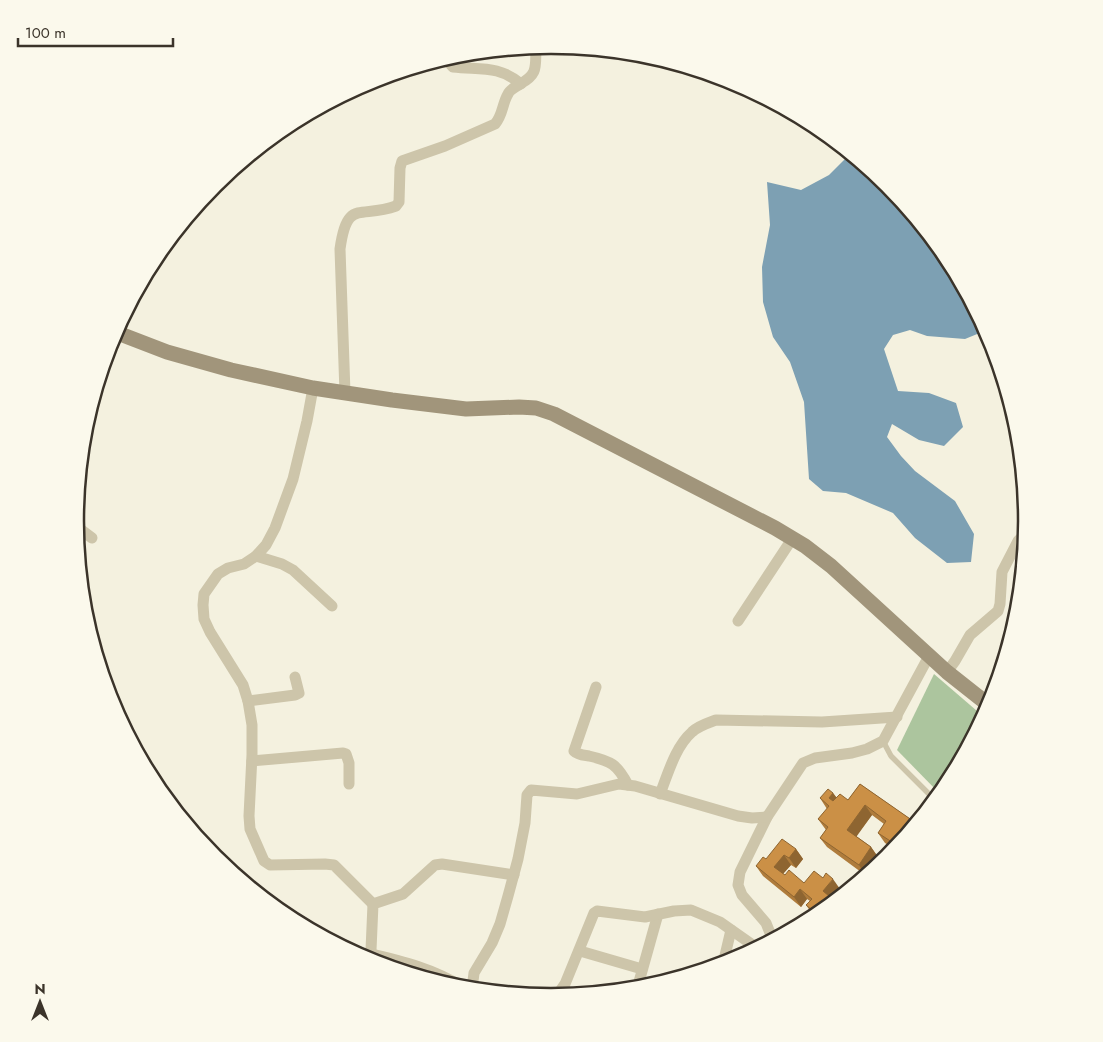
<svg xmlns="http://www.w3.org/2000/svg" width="1103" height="1042" viewBox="0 0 1103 1042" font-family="Jost,sans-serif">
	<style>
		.green { fill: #acc59e }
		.water { fill: #7da0b3 }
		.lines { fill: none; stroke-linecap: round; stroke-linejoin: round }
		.lane { stroke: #cdc5aa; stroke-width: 5.5 }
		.street { stroke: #cdc5aa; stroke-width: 11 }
		.secondary { stroke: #a1957b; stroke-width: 15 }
		.wall { fill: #af7c3c }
		.shaded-wall { fill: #8e6531 }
		.building { fill: #cb9046; stroke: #8e6531 }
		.rim { fill: none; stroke: #3b342a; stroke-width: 2.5 }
	</style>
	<rect width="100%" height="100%" fill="#f4f1df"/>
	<polygon class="green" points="934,674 984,717 947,786 940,794 897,750"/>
	<polygon class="water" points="848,152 888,185 947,257 987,330 965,339 927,336 910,330 893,335 884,349 898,391 929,393 956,403 963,427 944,446 919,440 892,424 887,437 901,456 915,471 955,501 974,534 971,562 947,563 915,538 893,513 846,493 823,491 809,479 804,402 790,362 773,337 763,302 762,267 770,225 767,182 801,190 829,175 846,158"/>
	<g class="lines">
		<polyline class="lane" points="883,741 891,756 935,800"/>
		<g class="street">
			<path d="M445,58l8,9c27,3 46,-2 68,17"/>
			<polyline points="313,388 307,421 293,479 275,528 266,545 256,556 244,564 228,568 218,574 204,594 203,605 204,619 210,632 243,685 248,701 252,725 252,755 249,816 250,829 264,861 270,865 325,864 334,865 373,904"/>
			<path d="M345,393l-5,-144c7,-51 20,-30 56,-43l3,-4 1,-34 2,-7 43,-15 50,-22c8,-9 7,-20 13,-30 2,-5 8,-7 12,-10 19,-10 15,-18 16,-37"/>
			<polyline points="76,526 92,538"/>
			<polyline points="256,556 282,564 293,570 332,606"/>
			<polyline points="738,621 792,539"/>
			<polyline points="947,672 955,661 970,635 998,611 1000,604 1002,572 1018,541 1021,538 1026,537"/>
			<path d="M596,687l-22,64c4,4 9,4 15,5 22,5 28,8 39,29"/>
			<polyline points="248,701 295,695 299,693 295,677"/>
			<polyline points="252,761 343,753 346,754 349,763 349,784"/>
			<path d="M660,794c8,-20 15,-47 32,-62 6,-6 16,-9 24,-12l106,2 75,-5"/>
			<polyline points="772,940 770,933 766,923 742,895 738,885 740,872 767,817 803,763 815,758 852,753 867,749 883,741 929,656"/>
			<polyline points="580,951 642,969"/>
			<path d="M368,953c34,8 67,16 96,35"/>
			<polyline points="358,955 368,953 371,950 373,904 403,894 435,865 442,864 514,875"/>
			<polyline points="723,964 731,930"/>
			<polyline points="472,989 474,973 492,943 500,924 508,896 518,859 525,823 527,795 531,790 577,794 619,784 635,786 738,816 752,818 767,817"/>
			<polyline points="637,989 658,914"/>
			<polyline points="556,997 565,984 594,913 597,911 645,917 674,911 691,910 720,922 757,948"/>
		</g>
		<polyline class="secondary" points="115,332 167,352 231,370 313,388 392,400 466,409 519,407 536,408 554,414 775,528 805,546 831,566 947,672 990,706"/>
	</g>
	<g class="wall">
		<polygon points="860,784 916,823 895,849 885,843 878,833 884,824 872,815 856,836 871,847 878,857 865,875 827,847 820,838 826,830 818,819 827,809 820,798 833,793 837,798 848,800"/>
		<polygon points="796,849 803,859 796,868 791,865 783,874 804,883 823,878 840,889 832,899 835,901 815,917 813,915 806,905 810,901 807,899 801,907 763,876 756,866 766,859"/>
	</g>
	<g class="shaded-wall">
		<polygon points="833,793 840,803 836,808 829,798"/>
		<polygon points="865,805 872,815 854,840 847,830"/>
		<polygon points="871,847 878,857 865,875 859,865"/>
		<polygon points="796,849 803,859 796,868 789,858"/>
		<polygon points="784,855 791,865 781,876 774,867"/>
		<polygon points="833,879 840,889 830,901 823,891"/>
		<polygon points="800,889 807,899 801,907 794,897"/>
	</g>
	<g class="building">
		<polygon points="860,784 916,823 898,846 878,833 886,821 865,805 847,830 871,847 859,865 820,838 828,827 818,819 829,806 820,798 828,789 833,793 829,798 833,801 840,794 848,800"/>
		<polygon points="782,839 796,849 789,858 784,855 774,867 785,875 789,870 804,883 814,871 823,878 826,873 833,879 823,891 835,901 818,915 806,905 812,899 800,889 794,897 756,866 763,857 766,859"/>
	</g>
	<path d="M0 0H1103V1042H0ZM84 521a467 467 0 1 1 934 0a467 467 0 1 1-934 0Z" fill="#fbf9ec" fill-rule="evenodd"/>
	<path class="rim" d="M84 521a467 467 0 1 1 934 0a467 467 0 1 1-934 0Z"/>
	<g transform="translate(40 1002)" stroke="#fbf9ec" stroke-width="4" paint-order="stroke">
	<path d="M0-4L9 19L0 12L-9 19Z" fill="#3b342a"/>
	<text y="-8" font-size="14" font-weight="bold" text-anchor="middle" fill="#3b342a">N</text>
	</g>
	<path d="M18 38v8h155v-8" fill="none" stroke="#3b342a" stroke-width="2.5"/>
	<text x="25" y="38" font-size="15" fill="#3b342a" stroke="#fbf9ec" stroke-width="4" paint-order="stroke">100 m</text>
</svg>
